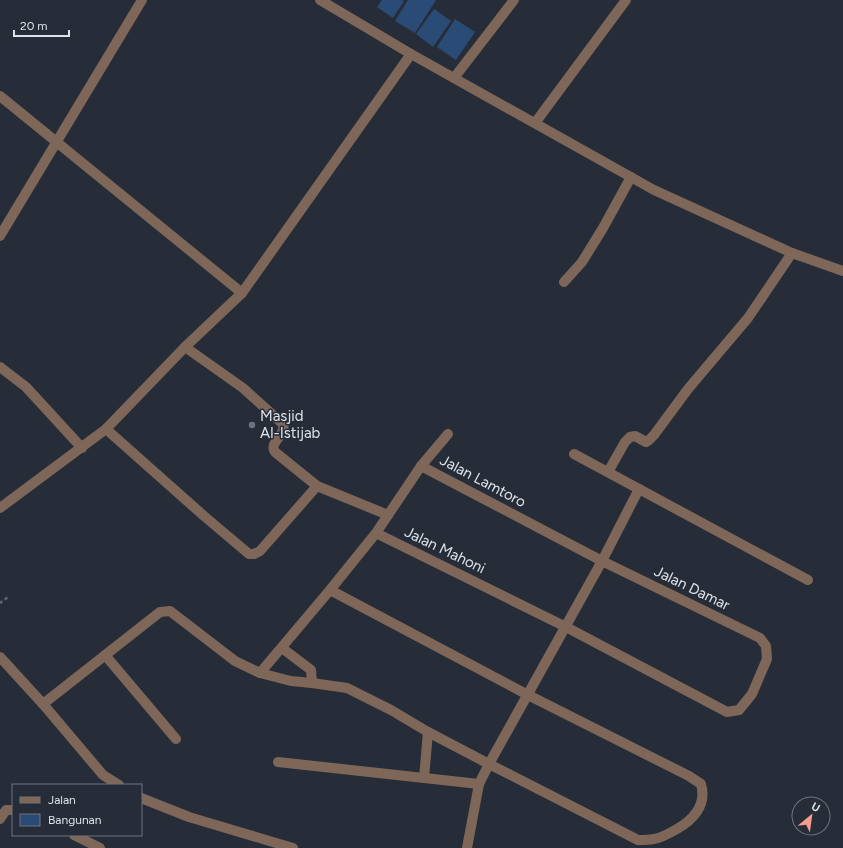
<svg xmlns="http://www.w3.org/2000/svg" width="843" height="848" viewBox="0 0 843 848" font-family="Figtree,sans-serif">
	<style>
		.building { fill: #2a4b76 }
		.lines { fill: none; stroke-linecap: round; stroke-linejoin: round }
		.path { stroke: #626972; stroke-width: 2.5; stroke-dasharray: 3 3; stroke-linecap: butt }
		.minor { stroke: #7e6758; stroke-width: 10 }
		.worship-dot { fill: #6b7280; stroke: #262d38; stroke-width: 1.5 }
		.labels { text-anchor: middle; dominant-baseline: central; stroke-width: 3; stroke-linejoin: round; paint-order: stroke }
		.poi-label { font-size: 15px; fill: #dde2e9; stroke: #262d38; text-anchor: start }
		.street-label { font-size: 15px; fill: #dde2e9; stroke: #262d38 }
	</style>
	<rect width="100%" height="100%" fill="#262d38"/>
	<g class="building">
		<polygon points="382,0 402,0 404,1 393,18 377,7"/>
		<polygon points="408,0 436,0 415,33 395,21"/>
		<polygon points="434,9 451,21 433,47 416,34"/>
		<polygon points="455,19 475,32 456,60 437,47"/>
	</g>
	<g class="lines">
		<polyline class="path" points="0,603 8,597"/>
		<g class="minor">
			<polyline points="411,54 654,190 792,253 843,271"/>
			<polyline points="454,78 514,0"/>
			<polyline points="0,96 242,293 185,347 106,429 0,508"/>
			<polyline points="535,123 626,0"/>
			<polyline points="0,236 142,0"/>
			<polyline points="564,282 582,262 603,228 631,177"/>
			<polyline points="242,293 411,54 320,0"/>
			<path d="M185,347l58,41 40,36c4,11 -15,18 -8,28l42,34 71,29"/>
			<polyline points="0,367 26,387 82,448"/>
			<polyline points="106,429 204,516 249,554 254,554 260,551 317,486"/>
			<polyline points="574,454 808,580"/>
			<polyline points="421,466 448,434"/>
			<polyline points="608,472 625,442 630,437 635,436 646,442 649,440 654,435 688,389 748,318 792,253"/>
			<polyline points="330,590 376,533 566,627 727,712 739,710 752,694 767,659 766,646 760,638 602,561 421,466 376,533"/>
			<polyline points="282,648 311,670 312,683"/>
			<polyline points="105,655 176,739"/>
			<polyline points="0,657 43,704 160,612 170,611 235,661 260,673 291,681 312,683 347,688 391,710 428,732 489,764 602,561 639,489"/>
			<path d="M260,673l70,-83 198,105 161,81 12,8c6,21 -7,35 -24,45 -7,4 -16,9 -23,10 -6,1 -11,1 -16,1l-149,-76 -10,20 -201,-22"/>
			<polyline points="43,704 103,775 119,785"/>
			<polyline points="424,778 428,732"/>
			<polyline points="141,798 189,817 293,848"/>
			<polyline points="0,819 6,810 13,810"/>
			<polyline points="74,835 100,848"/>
			<polyline points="467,848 479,784"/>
		</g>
	</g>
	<circle class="worship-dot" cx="252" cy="425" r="4"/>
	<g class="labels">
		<g class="poi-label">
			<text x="260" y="416">Masjid<tspan x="260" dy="17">Al-Istijab</tspan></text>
		</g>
		<g class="street-label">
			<text transform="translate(483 481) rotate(28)">Jalan Lamtoro</text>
			<text transform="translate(445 550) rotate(26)">Jalan Mahoni</text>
			<text transform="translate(692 588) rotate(26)">Jalan Damar</text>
		</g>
	</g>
	<rect x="12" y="784" width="130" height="52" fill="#262d38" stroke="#6f757f"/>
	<rect x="20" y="797" width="20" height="6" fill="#7e6758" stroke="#6f757f"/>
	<text x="48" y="804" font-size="12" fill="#dde2e9">Jalan</text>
	<rect x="20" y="814" width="20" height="12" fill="#2a4b76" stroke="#6f757f"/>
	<text x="48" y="824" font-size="12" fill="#dde2e9">Bangunan</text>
	<g transform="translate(811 816) rotate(29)"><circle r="19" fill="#262d38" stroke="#6f757f"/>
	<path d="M0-3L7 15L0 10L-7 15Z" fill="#f59d8e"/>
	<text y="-6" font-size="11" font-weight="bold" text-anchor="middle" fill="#dde2e9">U</text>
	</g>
	<path d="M14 30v6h55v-6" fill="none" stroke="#dde2e9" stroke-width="2"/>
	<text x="20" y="30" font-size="12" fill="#dde2e9" stroke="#262d38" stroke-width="3" paint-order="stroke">20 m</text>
</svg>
